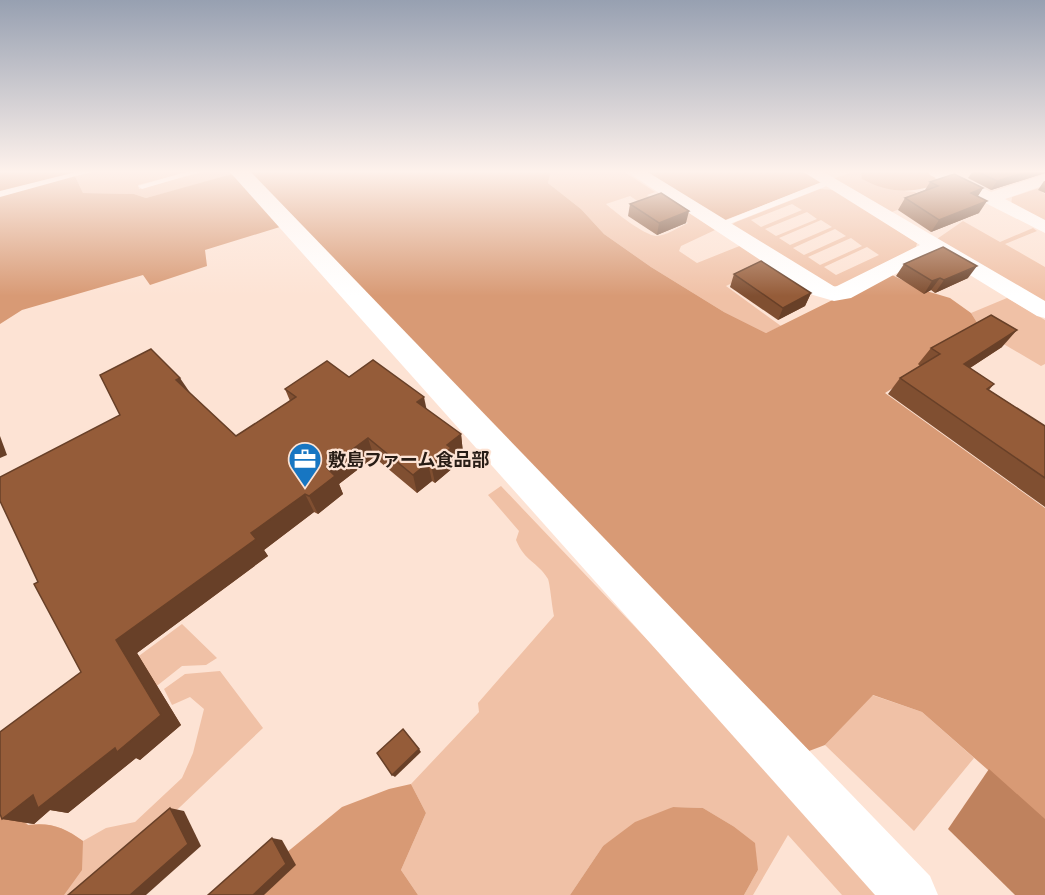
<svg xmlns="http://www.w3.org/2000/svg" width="1045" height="895" viewBox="0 0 1045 895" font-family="'Archivo Narrow','Noto Sans JP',sans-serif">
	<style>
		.green { fill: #f0c1a6; fill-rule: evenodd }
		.forest { fill: #d89a75 }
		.water { fill: #bf825e }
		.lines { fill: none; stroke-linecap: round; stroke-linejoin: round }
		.service { fill: #fff; fill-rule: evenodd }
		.minor { fill: #fff; fill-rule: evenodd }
		.tertiary { fill: #fff; fill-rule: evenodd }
		.wall { fill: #804f31 }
		.shaded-wall { fill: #684028 }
		.building { fill: #955c39; stroke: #684028; stroke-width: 1.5 }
		.labels { text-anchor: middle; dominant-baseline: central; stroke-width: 4.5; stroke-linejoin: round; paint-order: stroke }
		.poi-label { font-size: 18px; font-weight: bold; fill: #281d16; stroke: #fde3d4; text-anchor: start }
	</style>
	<rect width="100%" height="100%" fill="#fde3d4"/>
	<g class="green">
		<polygon points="97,171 192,171 138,185 139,189 207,171 230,171 233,175 146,198 134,194 83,193 75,176"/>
		<path d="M551,171l9,2 7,-2h56l32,21 -8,3 12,8 -11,5 -18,-12 -24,8c9,8 38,31 50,32 10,0 23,-9 32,-13l-23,-16 10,-3 40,26 -34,16 -2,5 18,12 45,-18 30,19 -46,22 55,40 -15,7 -42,-21 -73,-45 -47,-33 -23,-25 -33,-26z"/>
		<polygon points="856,171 863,171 861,173 893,190 915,192 927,199 889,213 832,179"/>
		<polygon points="1045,186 1045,191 1042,192 1045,194 1045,223 1011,205 1012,197"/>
		<path d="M820,189l15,1 82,53 -1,4 -77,39h-8l-100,-61 5,-3zM792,204l10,6 -41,17 -10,-7zM807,212l10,7 -41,17 -11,-7zM821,220l11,7 -42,18 -11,-7zM835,229l11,7 -42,19 -11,-7zM851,238l11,8 -42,19 -12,-8zM867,247l12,8 -43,20 -12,-8z"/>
		<polygon points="963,221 1000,242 1033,228 1037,231 1005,244 1045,267 1045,305 934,241"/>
		<polygon points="1007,298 1045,320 1045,364 1041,366 983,332 971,313"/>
		<path d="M501,486l389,409h-48l-54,-60 -35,60h-9l14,-25 -25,-44 -30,-18 -30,-1 -70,39 -33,49h-152l-17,-25 25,-57 -15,-29 68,-72 -1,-9 76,-87c-2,-8 -4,-32 -6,-37 -11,-18 -23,-17 -32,-39l3,-9 -31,-36z"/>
		<polygon points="182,624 217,658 206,665 182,666 139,700 101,684"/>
		<path d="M220,671l43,57 -83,79 -101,88h-79v-98l11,-8 17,36c23,-3 37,3 55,16l23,-13 29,-6 47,-44 11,-25 11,-44 -14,-12 -18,8 -8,-16 21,-15z"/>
		<polygon points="872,695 922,712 974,758 914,831 825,745"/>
	</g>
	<g class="forest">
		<polygon points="0,171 83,171 74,174 83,193 134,194 146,198 243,171 551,171 548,183 581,209 604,234 651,267 724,312 766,333 881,276 892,275 923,290 950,298 971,313 983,332 885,393 1045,508 1045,820 922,712 873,695 825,745 809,751 296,222 205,250 207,266 150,285 143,275 22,310 0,324"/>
		<polygon points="629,171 806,171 824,182 720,222 709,223"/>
		<path d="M863,171h69l6,13c-29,10 -49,9 -76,-5l-1,-6z"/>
		<polygon points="411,784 426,813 401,870 418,895 247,895 269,867 342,807 389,789"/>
		<polygon points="673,807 703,808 733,826 755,843 758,870 744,895 570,895 603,846 635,822"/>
		<path d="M7,811l21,14c23,-3 37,3 55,16l-1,29 -18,25h-64v-81z"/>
	</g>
	<polygon class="water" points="989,769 1045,819 1045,895 1015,895 948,829"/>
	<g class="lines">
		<g class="service">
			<polygon points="80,171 94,171 0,197 0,191"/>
			<polygon points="189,171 202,171 142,189 138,186"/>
			<polygon points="829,179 833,182 832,184 722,227 714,225"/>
		</g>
		<g class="minor">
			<polygon points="626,171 646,171 835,287 920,245 802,171 822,171 1045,301 1045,318 1037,316 934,253 851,298 834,301 813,295"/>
			<polygon points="928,171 949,171 991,192 1045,174 1045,185 1005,199 1045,220 1045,233 930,175"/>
		</g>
		<polygon class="tertiary" points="229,171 250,171 930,876 938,895 875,895"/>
	</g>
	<g class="wall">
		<polygon points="973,171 1045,171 1045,173 991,190 968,178"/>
		<polygon points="1044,181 1045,181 1045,193 1038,190"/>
		<polygon points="930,182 983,188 978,196 979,213 931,232 898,210 905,198 925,190"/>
		<polygon points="630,204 686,223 657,235 628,216"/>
		<polygon points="904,264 968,278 935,293 931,290 924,294 896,276"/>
		<polygon points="734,274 811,293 805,306 778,320 730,287"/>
		<polygon points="1002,347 970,368 994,384 989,390 1045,426 1045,507 888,394 900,378 920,366 918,364 931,348"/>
		<polygon points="349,377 426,409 461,434 463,453 453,461 454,467 435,483 432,481 417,493 374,457 339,484 343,494 318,514 314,512 264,550 268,556 137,653 181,725 140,760 136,758 68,813 50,810 34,824 2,819 81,672 38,582 120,415 192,396 236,436 290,401 285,389"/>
	</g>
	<g class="shaded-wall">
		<polygon points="1030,171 1045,171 1045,173 991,190 997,181"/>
		<polygon points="983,188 975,200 971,193"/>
		<polygon points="987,201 979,213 931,232 939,220"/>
		<polygon points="689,211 686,223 657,235 659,223"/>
		<polygon points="977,266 968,278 935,293 944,280"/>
		<polygon points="940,278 931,290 924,294 932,281"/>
		<polygon points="811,293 805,306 778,320 783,308"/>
		<polygon points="1017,330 1002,347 950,381 964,364"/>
		<polygon points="180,378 193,397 176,380"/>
		<polygon points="424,397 428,416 417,402"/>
		<polygon points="461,434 463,453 453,461 454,467 435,483 431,465 447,445"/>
		<polygon points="0,436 7,455 0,458"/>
		<polygon points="368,438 374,457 339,484 343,494 318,514 309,496 327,468"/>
		<polygon points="428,463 432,481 417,493 413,475"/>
		<polygon points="305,494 314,512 264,550 268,556 137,653 181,725 140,760 136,758 68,813 50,810 34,824 2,819 116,640 251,533"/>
		<polygon points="419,749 421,752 395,777 392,775"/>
		<polygon points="170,808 184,811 201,846 146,895 130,895"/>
		<polygon points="272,838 282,840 296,865 264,895 253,895"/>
	</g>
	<g class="building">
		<polygon points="976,171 1030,171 997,181"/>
		<polygon points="954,174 983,188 971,193 987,201 939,220 905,198 938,186 930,182"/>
		<polygon points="661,193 689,211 659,223 630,204"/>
		<polygon points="943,247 977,266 944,280 940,278 932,281 904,264"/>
		<polygon points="761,261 811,293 783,308 734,274"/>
		<polygon points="991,315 1017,330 964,364 994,384 987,389 1045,426 1045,478 900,378 940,354 931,348"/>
		<polygon points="151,349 180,378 176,380 236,436 296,397 285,389 327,361 349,377 373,360 424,397 417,402 461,434 447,445 451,448 431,465 428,463 413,475 368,438 327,468 335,476 309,496 305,494 251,533 256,539 116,640 161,715 117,752 115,748 38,808 33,795 2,819 0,814 0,732 81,672 34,584 38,582 0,501 0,477 120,415 100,375"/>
		<polygon points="403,729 419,749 392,775 377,753"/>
		<polygon points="170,808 188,844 130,895 68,895"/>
		<polygon points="272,838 286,864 253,895 208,895"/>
	</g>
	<linearGradient id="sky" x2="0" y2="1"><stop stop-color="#97a0b1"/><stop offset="0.58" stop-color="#fef2ec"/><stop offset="1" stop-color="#fef2ec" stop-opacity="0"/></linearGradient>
	<rect width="1045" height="296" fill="url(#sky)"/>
	<defs>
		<symbol id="office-pin" viewBox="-11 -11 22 30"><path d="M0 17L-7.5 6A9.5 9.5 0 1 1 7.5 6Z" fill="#1776c2" stroke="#fde3d4"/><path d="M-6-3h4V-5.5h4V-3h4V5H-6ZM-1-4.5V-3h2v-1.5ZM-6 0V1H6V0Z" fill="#fff"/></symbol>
	</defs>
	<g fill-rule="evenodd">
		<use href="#office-pin" x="286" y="440" width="38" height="52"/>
	</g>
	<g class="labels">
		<g class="poi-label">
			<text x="328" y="459">敷島ファーム食品部</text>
		</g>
	</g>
</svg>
